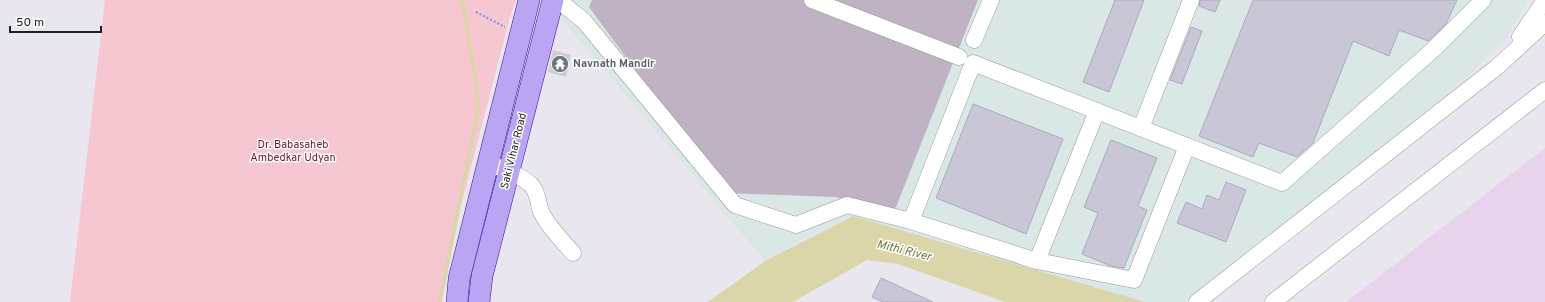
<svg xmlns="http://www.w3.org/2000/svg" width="1545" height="302" viewBox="0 0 1545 302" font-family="Overpass,sans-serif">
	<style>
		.industrial { fill: #d9e8e6 }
		.religious { fill: #cdcdcd }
		.construction { fill: #beb2c3 }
		.farmland { fill: #e7d3ec }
		.park { fill: #f6c7d1 }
		.water { fill: #dad6aa }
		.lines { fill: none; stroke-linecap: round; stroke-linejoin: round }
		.stream { stroke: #dad6aa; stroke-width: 3.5 }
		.building { fill: #c9c7d6; stroke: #adaac0 }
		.minor-casing { stroke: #999; stroke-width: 17 }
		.major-casing { stroke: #3b0b90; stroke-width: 22 }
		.path { stroke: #768ff0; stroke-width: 2; stroke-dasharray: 2 2; stroke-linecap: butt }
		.minor { stroke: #fff; stroke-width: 16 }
		.major { stroke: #baa5f5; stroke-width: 21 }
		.labels { text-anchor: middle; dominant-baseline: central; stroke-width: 3; stroke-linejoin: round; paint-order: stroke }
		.worship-label { font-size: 11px; font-weight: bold; fill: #5b616d; stroke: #fff; text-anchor: start }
		.park-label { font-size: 11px; fill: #771429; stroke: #fff }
		.street-label { font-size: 11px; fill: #1f1f1f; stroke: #fff }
		.water-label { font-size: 12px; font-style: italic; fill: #6f7b3e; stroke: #fff }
	</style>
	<rect width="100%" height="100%" fill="#e9e6ef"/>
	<polygon class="industrial" points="565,0 1528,0 1506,39 1460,84 1184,302 1145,302 853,216 809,236 765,261 559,16"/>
	<polygon class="religious" points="553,50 571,55 566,77 548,72"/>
	<polygon class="construction" points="592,0 978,0 894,212 835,197 726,193 589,7"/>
	<polygon class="farmland" points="1545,148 1545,302 1346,302"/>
	<polygon class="park" points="105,0 516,0 510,17 448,255 442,302 70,302"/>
	<polygon class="water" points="853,216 1145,302 1005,302 898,264 867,260 793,302 708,302 765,261"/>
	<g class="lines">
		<polyline class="stream" points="440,302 479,105 463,3 460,0"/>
	</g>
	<g class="building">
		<polygon points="1115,0 1144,0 1109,92 1083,82"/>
		<polygon points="1200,0 1220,0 1215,12 1199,6"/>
		<polygon points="1253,0 1457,0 1446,24 1428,41 1399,30 1389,56 1353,41 1313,143 1297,157 1259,143 1253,157 1199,136"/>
		<polygon points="1191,27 1202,31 1182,84 1170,80"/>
		<polygon points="973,104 1063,139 1026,234 936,198"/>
		<polygon points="1111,140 1157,158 1138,206 1147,210 1124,268 1111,266 1082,254 1098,213 1084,207"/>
		<polygon points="1226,182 1246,190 1226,242 1177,223 1186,202 1202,209 1207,195 1219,200"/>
		<polygon points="881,278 933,302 883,302 872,297"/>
	</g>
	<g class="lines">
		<defs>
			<g id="minor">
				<polyline points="558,0 584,21 735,205 796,225 847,205 911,221 1037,261 1134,280 1187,146"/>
				<polyline points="812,0 959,57"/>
				<polyline points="1520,37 1545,0"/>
				<polyline points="974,40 991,0"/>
				<polyline points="1141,128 1191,0"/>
				<path d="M488,163c13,5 35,13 44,23 6,7 6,17 9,26 8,16 21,28 32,41"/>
				<polyline points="911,221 973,63 1282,183 1435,48 1483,0"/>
				<polyline points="1037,261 1097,111"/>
				<polyline points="1197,302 1497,67 1545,23"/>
				<polyline points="1273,302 1545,90"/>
			</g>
			<g id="major">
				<polyline points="457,302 459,279 529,0"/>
				<polyline points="479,302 482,276 553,0"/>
			</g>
		</defs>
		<use href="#minor" class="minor-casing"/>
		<use href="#major" class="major-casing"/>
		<polyline class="path" points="476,12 505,27"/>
		<use href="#minor" class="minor"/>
		<use href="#major" class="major"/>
	</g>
	<defs>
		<symbol id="temple-disc" viewBox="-11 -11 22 22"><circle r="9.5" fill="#6b7280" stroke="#fff"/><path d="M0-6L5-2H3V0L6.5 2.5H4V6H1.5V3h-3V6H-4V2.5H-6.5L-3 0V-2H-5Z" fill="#fff"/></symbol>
	</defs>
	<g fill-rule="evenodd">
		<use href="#temple-disc" x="550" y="54" width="20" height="20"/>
	</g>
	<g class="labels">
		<g class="worship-label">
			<text x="573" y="64">Navnath Mandir</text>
		</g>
		<g class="park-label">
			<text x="293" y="145">Dr. Babasaheb<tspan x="293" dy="13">Ambedkar Udyan</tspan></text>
		</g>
		<g class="street-label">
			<text transform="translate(514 151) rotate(-76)">Saki Vihar Road</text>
		</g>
		<g class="water-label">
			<text transform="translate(904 251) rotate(14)">Mithi River</text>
		</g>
	</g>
	<path d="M10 26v6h91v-6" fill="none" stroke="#1f1f1f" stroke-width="2"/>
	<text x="16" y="26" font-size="12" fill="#1f1f1f" stroke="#ffffff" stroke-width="3" paint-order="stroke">50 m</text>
</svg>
